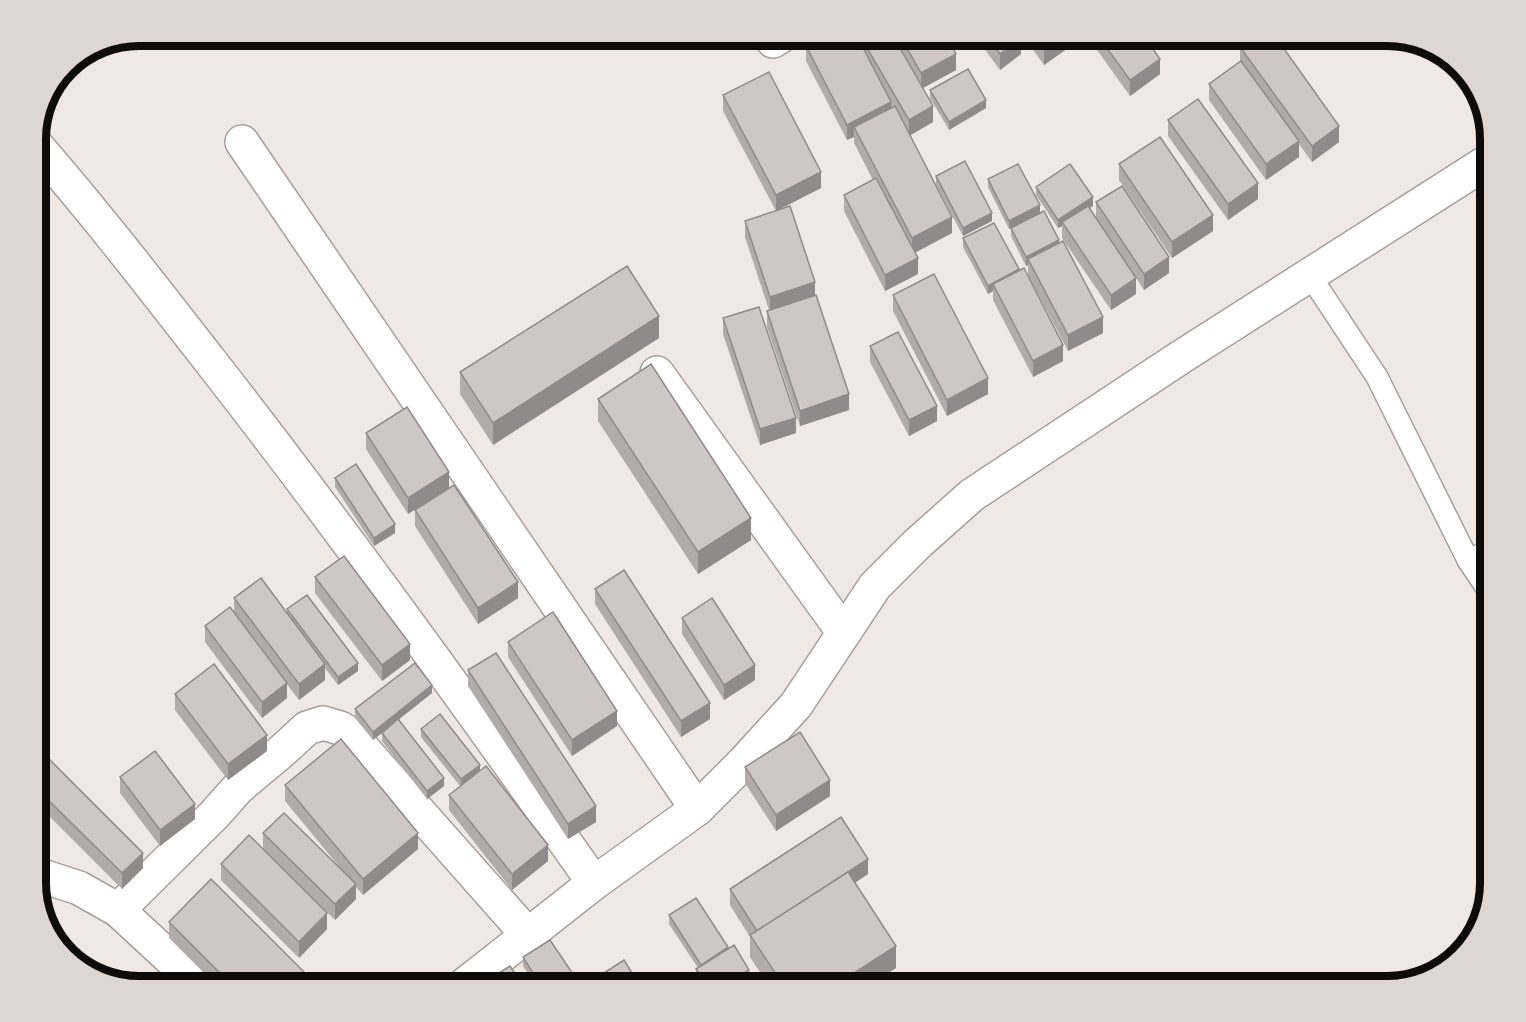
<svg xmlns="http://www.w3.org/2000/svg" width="1526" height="1022" viewBox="0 0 1526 1022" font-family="'Zilla Slab',serif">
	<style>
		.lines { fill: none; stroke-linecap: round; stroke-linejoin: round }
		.service-casing { stroke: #a6a09c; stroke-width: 24 }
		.minor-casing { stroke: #a6a09c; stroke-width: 36 }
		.service { stroke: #fff; stroke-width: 21 }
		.minor { stroke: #fff; stroke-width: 33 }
		.wall { fill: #b1aba9 }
		.shaded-wall { fill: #908b8a }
		.building { fill: #cec7c5; stroke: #908b8a; stroke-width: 1.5 }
		.rim { fill: none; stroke: #0e0c0a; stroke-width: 8 }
	</style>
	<rect width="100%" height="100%" fill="#efe8e4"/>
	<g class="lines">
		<defs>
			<g id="service">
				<polyline points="1309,274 1377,377 1468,560 1490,593"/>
				<polyline points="1468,560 1490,551"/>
			</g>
			<g id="minor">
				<polyline points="773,41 781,36"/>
				<polyline points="242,142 697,809"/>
				<path d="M36,145c61,70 118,144 175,217 133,170 259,345 383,521"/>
				<polyline points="657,373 844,633"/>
				<polyline points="36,874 79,888 118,910 200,986"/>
				<polyline points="118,910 214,815 238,788 282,751 307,728 323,723 340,728 350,734 527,934"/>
				<polyline points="463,986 594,883 697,809 744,762 796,705 875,586 917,544 972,495 1181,357 1490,160"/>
			</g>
		</defs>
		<use href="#service" class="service-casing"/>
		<use href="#minor" class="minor-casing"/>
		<use href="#service" class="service"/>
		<use href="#minor" class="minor"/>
	</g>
	<g class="wall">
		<polygon points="824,36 946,36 956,70 923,88 933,122 910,135 952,233 915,253 918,274 885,291 844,211 844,195 873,180 854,143 854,137 847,140 806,61 806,46"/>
		<polygon points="975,36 1019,36 1021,54 1000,70"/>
		<polygon points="1023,36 1068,36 1068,48 1044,65"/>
		<polygon points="1087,36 1144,36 1160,74 1130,96"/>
		<polygon points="1277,36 1308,36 1288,50"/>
		<polygon points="1240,47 1339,142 1312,162 1299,144 1299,157 1266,180 1209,100 1209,84 1240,61"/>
		<polygon points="930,90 986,108 949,130 930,98"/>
		<polygon points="723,95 821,188 776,211 723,111"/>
		<polygon points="1168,120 1258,199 1228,220 1168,136"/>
		<polygon points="1119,164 1213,231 1172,258 1119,180"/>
		<polygon points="936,176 992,221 963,236 936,184"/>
		<polygon points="988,179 1040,213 1059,243 1103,333 1068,351 1028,275 1028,265 1026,266 1011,236 1011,228 1018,225 1009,229 988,187"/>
		<polygon points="1036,187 1093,206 1089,208 1136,294 1111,310 1062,238 1062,226 1058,228 1036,195"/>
		<polygon points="1096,202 1169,273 1144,290 1096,218"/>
		<polygon points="745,221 815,295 849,410 800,426 767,327 767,311 769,310 745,237"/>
		<polygon points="963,238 1019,271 1063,361 1033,377 993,300 993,291 988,294 963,247"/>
		<polygon points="893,295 988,394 947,416 893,311"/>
		<polygon points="723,318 796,433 760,445 723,334"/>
		<polygon points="659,338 493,445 460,394 460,372"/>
		<polygon points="870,346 937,421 909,436 870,362"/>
		<polygon points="598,399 751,540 698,574 598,421"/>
		<polygon points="366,433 449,488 408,514 366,449"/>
		<polygon points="335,478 395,533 374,546 335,487"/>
		<polygon points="415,510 518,598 478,624 415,526"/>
		<polygon points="315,577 410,660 382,681 315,593"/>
		<polygon points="595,589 710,719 681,737 595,604"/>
		<polygon points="234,598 287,612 287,609 358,671 338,685 325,668 325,680 299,700 287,684 287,698 262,718 205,642 205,626 234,613"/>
		<polygon points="682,618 755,680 724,700 682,634"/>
		<polygon points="508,642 617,726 572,756 508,657"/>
		<polygon points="468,670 596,822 568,839 468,686"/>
		<polygon points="432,693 399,719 444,786 427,799 382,741 382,733 373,740 355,718 355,709"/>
		<polygon points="175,694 267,751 228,780 175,710"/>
		<polygon points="421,729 480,771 548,861 512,890 449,810 449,795 460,786 421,737"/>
		<polygon points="745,767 830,796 776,831 745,783"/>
		<polygon points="36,770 143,868 122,889 36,803"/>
		<polygon points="120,777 195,819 160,846 120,793"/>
		<polygon points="285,785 418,849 363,895 356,887 356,899 335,920 282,868 327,929 299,958 221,880 221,864 263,849 263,833 341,869 285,801"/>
		<polygon points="868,874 855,883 896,968 868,986 769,986 750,957 750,937 730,905 730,889"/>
		<polygon points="669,915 728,949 749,978 737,986 702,986 696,977 696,969 698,968 669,924"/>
		<polygon points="169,922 308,986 217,986 169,938"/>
		<polygon points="523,957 581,986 536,986 523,966"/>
	</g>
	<g class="shaded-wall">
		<polygon points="1063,36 1068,36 1068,48 1044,65 1044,49"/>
		<polygon points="1245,36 1251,36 1245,40"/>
		<polygon points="1288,36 1308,36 1288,50"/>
		<polygon points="1021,38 1021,54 1000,70 1000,54"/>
		<polygon points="956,54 956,70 921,89 921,73"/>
		<polygon points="1160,59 1160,74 1130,96 1130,80"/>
		<polygon points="986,100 986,108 949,130 949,122"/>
		<polygon points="891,102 891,117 854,127 854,137 847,140 847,125"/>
		<polygon points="933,106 933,122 909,136 909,120"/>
		<polygon points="1339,126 1339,142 1312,162 1312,146"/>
		<polygon points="1299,141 1299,157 1266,180 1266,164"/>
		<polygon points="821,172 821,188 776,211 776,195"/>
		<polygon points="1258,183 1258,199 1228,220 1228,204"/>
		<polygon points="1093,197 1093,206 1064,225 1062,222 1062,226 1058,228 1058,220"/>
		<polygon points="1040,205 1040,214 1009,229 1009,221"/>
		<polygon points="992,213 992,221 963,236 963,228"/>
		<polygon points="1213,215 1213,231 1172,258 1172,242"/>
		<polygon points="952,217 952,233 912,254 912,238"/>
		<polygon points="1059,240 1059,248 1028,259 1028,265 1026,266 1026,257"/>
		<polygon points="1169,257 1169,273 1144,290 1144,274"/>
		<polygon points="918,258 918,274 885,291 885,275"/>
		<polygon points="1019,269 1019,277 993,284 993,291 988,294 988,286"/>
		<polygon points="1136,278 1136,294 1111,310 1111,295"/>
		<polygon points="815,282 815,298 770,313 770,297"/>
		<polygon points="659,316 659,338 493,445 493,423"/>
		<polygon points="1103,317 1103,333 1068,351 1068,335"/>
		<polygon points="1063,345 1063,361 1033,377 1033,361"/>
		<polygon points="988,378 988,394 947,416 947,400"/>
		<polygon points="849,394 849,410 800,426 800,411"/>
		<polygon points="937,406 937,421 909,436 909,420"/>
		<polygon points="796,418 796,433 760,445 760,429"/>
		<polygon points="449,472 449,488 408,514 408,498"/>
		<polygon points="751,518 751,540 698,574 698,552"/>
		<polygon points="395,524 395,533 374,546 374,538"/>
		<polygon points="518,582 518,598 478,624 478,608"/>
		<polygon points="410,644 410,660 382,681 382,665"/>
		<polygon points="358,663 358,671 338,685 338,677"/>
		<polygon points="325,664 325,680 299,700 299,684"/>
		<polygon points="755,665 755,680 724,700 724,685"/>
		<polygon points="287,683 287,698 262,718 262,702"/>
		<polygon points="432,685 432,693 373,740 373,732"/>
		<polygon points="710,703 710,719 681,737 681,721"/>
		<polygon points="617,711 617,726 572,756 572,740"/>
		<polygon points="267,735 267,751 228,780 228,764"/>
		<polygon points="480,765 480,773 461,788 461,779"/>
		<polygon points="444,778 444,786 427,799 427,791"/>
		<polygon points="830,780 830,796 776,831 776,815"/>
		<polygon points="195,804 195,819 160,846 160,830"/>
		<polygon points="596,806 596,822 568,839 568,824"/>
		<polygon points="418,833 418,849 363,895 363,879"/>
		<polygon points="548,845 548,861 512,890 512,874"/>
		<polygon points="143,853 143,868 122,889 122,873"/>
		<polygon points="868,859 868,874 757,946 757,931"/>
		<polygon points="356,884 356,899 335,920 335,904"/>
		<polygon points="327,913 327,929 299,958 299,942"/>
		<polygon points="896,946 896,968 868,986 834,986"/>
		<polygon points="728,947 728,956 701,973 701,965"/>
		<polygon points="749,970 749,978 737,986 724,986"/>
		<polygon points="308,976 308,986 298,986"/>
	</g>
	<g class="building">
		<polygon points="824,36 857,36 891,102 847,125 806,46"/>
		<polygon points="860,36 893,36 933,106 909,120"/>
		<polygon points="900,36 946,36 956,54 921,73"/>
		<polygon points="987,36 1019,36 1021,38 1000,54"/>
		<polygon points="1034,36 1063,36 1044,49"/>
		<polygon points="1098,36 1144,36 1160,59 1130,80"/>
		<polygon points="1256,36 1275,36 1339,126 1312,146 1240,47"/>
		<polygon points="1241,61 1299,141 1266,164 1209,84"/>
		<polygon points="968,69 986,100 949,122 930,90"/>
		<polygon points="769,72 821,172 776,195 723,95"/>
		<polygon points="1198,99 1258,183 1228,204 1168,120"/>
		<polygon points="895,106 952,217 912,238 854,127"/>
		<polygon points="1160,137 1213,215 1172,242 1119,164"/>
		<polygon points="965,161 992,213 963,228 936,176"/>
		<polygon points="1018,164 1040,205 1009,221 988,179"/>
		<polygon points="1070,164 1093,197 1058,220 1036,187"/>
		<polygon points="876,178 918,258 885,275 844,195"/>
		<polygon points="1122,186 1169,257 1144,274 1096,202"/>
		<polygon points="790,206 815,282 770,297 745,221"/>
		<polygon points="1088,206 1136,278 1111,295 1062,222"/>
		<polygon points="1044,211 1059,240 1026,257 1011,228"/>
		<polygon points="994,223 1019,269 988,286 963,238"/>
		<polygon points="1063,241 1103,317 1068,335 1028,259"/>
		<polygon points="627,266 659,316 493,423 460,372"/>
		<polygon points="1024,268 1063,345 1033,361 993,284"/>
		<polygon points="934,274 988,378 947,400 893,295"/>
		<polygon points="816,295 849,394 800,411 767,311"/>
		<polygon points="759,307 796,418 760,429 723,318"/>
		<polygon points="898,332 937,406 909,420 870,346"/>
		<polygon points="651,364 751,518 698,552 598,399"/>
		<polygon points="407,407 449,472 408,498 366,433"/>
		<polygon points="356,464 395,524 374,538 335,478"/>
		<polygon points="454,485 518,582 478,608 415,510"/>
		<polygon points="344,556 410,644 382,665 315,577"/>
		<polygon points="624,570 710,703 681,721 595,589"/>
		<polygon points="261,578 325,664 299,684 234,598"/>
		<polygon points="307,595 358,663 338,677 287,609"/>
		<polygon points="712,598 755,665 724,685 682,618"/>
		<polygon points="230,607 287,683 262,702 205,626"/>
		<polygon points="553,612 617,711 572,740 508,642"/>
		<polygon points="496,653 596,806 568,824 468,670"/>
		<polygon points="415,663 432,685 373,732 355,709"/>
		<polygon points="214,664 267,735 228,764 175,694"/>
		<polygon points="440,714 480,765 461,779 421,729"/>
		<polygon points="398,719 444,778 427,791 382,733"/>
		<polygon points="800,732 830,780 776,815 745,767"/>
		<polygon points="341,739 418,833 363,879 285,785"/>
		<polygon points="155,751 195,804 160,830 120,777"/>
		<polygon points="48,758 143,853 122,873 36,788 36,770"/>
		<polygon points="486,766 548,845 512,874 449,795"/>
		<polygon points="284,813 356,884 335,904 263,833"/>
		<polygon points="841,817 868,859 757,931 730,889"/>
		<polygon points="249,835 327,913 299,942 221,864"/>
		<polygon points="848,872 896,946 834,986 784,986 750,935"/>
		<polygon points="211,879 308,976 298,986 233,986 169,922"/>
		<polygon points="696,898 728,947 701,965 669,915"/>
		<polygon points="550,940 581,986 541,986 523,957"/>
		<polygon points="734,945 749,970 724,986 708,986 696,969"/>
		<polygon points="624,960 640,986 597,986 593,980"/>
		<polygon points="510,966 523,986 491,986 488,980"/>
	</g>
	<path d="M0 0H1526V1022H0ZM139 46H1387A93 93 0 0 1 1480 139V883A93 93 0 0 1 1387 976H139A93 93 0 0 1 46 883V139A93 93 0 0 1 139 46Z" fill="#ddd6d3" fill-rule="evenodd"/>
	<path class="rim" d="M139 46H1387A93 93 0 0 1 1480 139V883A93 93 0 0 1 1387 976H139A93 93 0 0 1 46 883V139A93 93 0 0 1 139 46Z"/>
</svg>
